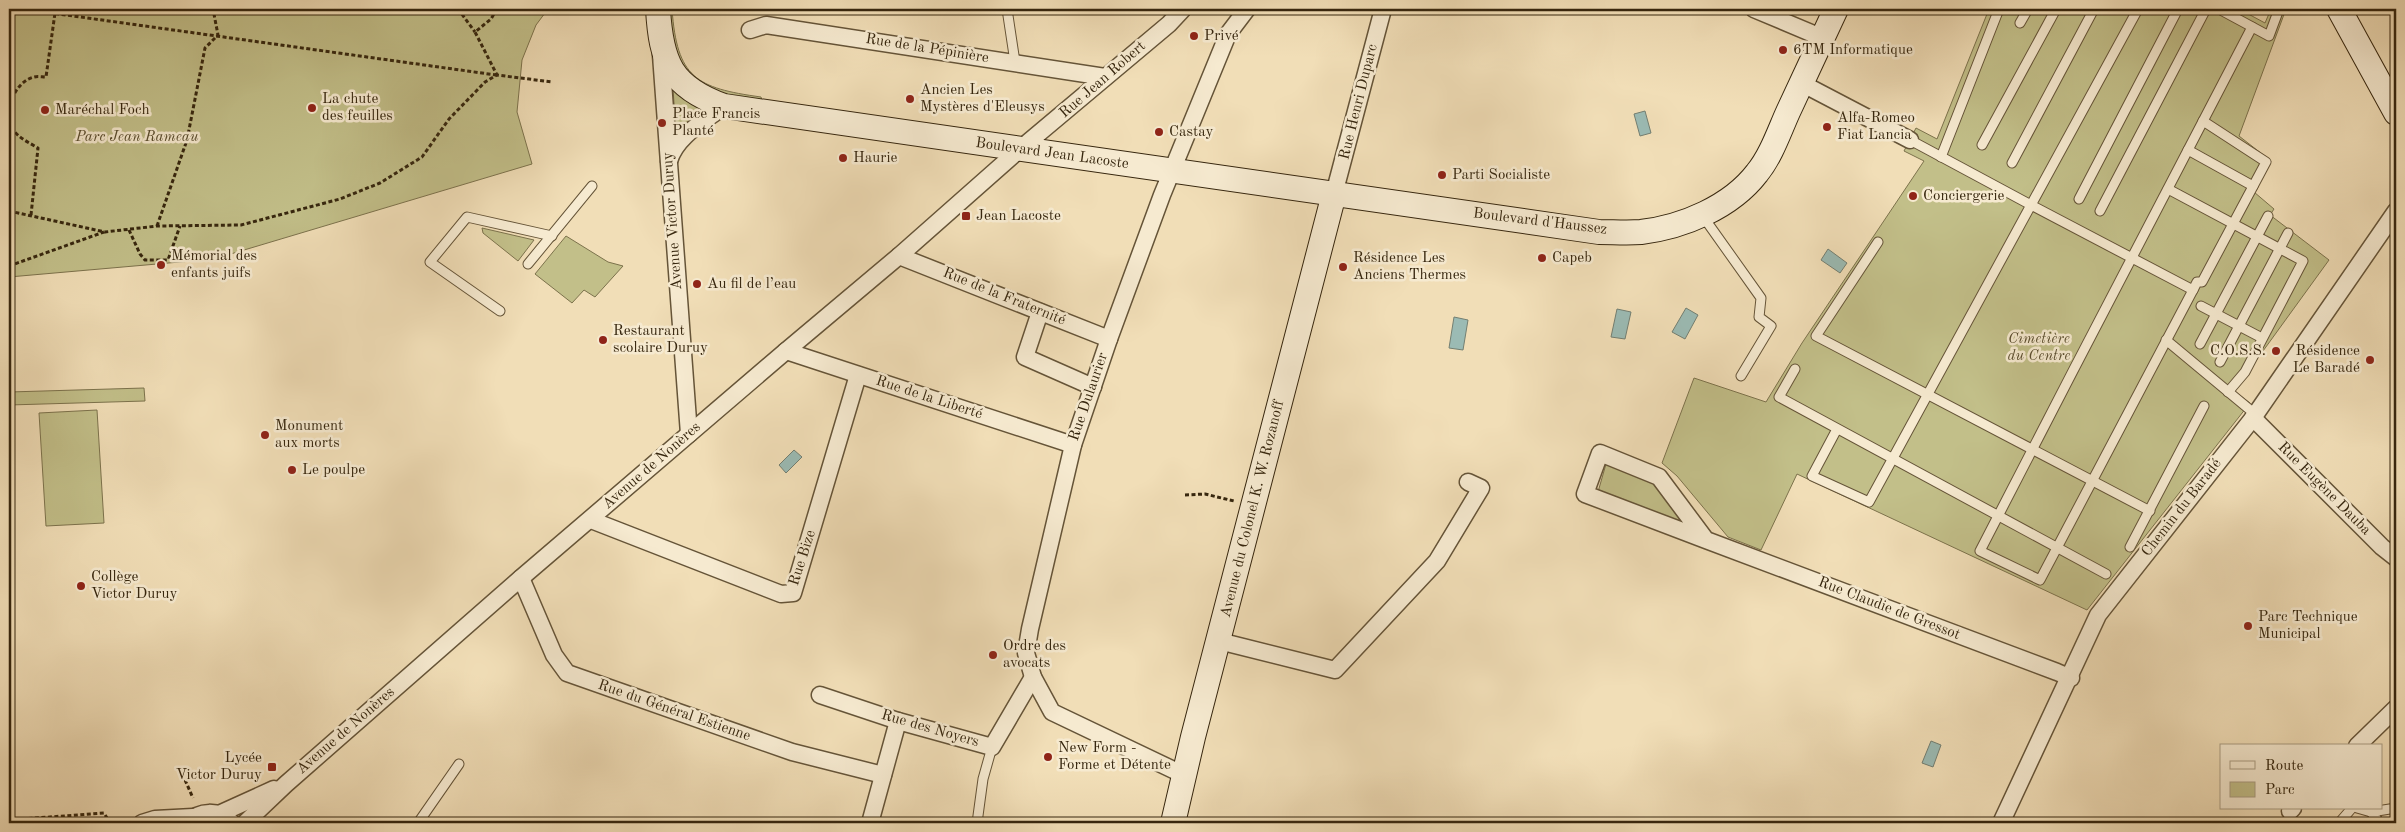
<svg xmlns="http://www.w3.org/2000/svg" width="2405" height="832" viewBox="0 0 2405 832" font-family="'Old Standard TT',serif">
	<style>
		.green { fill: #c2bf89; stroke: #7c724c }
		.water { fill: #9bbbb4; stroke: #737f72 }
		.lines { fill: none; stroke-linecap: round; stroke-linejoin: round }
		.lane-casing { stroke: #655438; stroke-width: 11 }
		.street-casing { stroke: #655438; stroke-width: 19 }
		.secondary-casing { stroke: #36260e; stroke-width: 26 }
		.path { stroke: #36260e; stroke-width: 3; stroke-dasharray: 4 2.5; stroke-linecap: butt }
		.lane { stroke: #f6ead0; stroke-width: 9 }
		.street { stroke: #f6ead0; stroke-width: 16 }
		.secondary { stroke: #f6ead0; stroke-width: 24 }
		.poi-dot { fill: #8f2418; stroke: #f6ead0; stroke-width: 2 }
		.labels { text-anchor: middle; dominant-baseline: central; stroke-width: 5; stroke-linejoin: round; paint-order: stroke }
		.poi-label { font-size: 15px; fill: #36260e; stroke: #f6ead0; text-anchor: start }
		.street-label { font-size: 15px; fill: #36260e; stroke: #f6ead0 }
		.park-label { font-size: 15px; font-style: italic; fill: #594c2d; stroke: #f6ead0 }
	</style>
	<rect width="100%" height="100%" fill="#f1deb7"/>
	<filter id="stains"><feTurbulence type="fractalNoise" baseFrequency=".004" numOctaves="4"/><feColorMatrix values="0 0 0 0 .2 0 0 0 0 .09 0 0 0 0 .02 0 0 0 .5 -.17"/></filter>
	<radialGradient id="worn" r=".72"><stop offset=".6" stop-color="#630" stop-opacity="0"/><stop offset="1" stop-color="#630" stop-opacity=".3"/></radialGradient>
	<g class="green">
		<polygon points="9,9 548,9 536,25 522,60 517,112 532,164 214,259 9,277"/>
		<path d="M668,9h4c5,69 24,79 89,88l1,3 -35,-3 -28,-12 -23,-27z"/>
		<polygon points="1989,9 2239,9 2265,23 2271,9 2286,9 2239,136 2271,161 2254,192 2274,209 2270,215 2329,260 2234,391 2250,403 2087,610 1797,474 1761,550 1728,537 1677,476 1662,463 1694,378 1766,402 1802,343 1924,161 1904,151 1916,128 1937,139"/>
		<polygon points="673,89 704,110 676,132"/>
		<polygon points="482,228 534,240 518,261 483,233"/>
		<polygon points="566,236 608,262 623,266 595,297 584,290 572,303 535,274"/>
		<polygon points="144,388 145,401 9,405 9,392"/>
		<polygon points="97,410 104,523 46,526 39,413"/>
		<polygon points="1606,464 1658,481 1686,524 1598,492"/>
	</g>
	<g class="water">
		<polygon points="1645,111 1651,133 1640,136 1634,114"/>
		<polygon points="1828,249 1847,263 1840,273 1821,260"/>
		<polygon points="1686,308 1698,315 1685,339 1672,332"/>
		<polygon points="1617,309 1631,312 1625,339 1611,337"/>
		<polygon points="1454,317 1468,320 1463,350 1449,348"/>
		<polygon points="794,450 802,457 786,473 779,465"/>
		<polygon points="1931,741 1941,745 1933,767 1922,763"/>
	</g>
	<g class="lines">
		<defs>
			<g id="lane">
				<polyline points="1007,9 1015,62"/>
				<path d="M2138,9l-107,196 162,85 -153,290 -60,-29c90,-175 181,-350 272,-524"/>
				<polyline points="2219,9 2269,36 2279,9"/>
				<polyline points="2020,23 2028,9"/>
				<polyline points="1982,145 2056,9"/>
				<polyline points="2188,150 2253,186"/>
				<polyline points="1941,157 1999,9"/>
				<polyline points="2012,163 2094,9"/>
				<polyline points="2168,189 2303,261 2245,372 2228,392"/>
				<polyline points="2079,199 2177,11 2175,9"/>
				<polyline points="2100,211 2206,9"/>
				<polyline points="1702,215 1761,298 1759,317 1771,326 1741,376"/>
				<polyline points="1878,242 1816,336 2150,511"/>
				<polyline points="528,264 592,186"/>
				<polyline points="2193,290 2197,282 2202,282 2266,162 2203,121"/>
				<polyline points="2201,306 2262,338"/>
				<polyline points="500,311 430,262 467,217 552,236"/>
				<polyline points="2166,340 2255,414"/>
				<polyline points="2200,344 2268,216"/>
				<polyline points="2220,362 2288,233"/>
				<polyline points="1795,369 1779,397 2106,574"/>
				<polyline points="1837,429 1812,476 1869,502 2031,205 1910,140"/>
				<polyline points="2130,547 2204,406"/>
				<polyline points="2357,808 2371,812"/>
				<polyline points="418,823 459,764"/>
				<polyline points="977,823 983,779 992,747"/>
				<polyline points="2339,823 2352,808"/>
				<polyline points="2380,823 2371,812 2396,808"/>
			</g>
			<g id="street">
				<polyline points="1754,9 1823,38"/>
				<polyline points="750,30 766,25 1105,77"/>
				<polyline points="661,55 689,434"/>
				<polyline points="1803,84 1910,140"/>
				<path d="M669,161c7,-25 36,-40 55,-55"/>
				<polyline points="1334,194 1383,9"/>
				<polyline points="899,256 1109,339"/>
				<polyline points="1040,312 1025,357 1093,387"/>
				<polyline points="786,351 1073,445"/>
				<polyline points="2253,418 2382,547 2396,558"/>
				<polyline points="591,520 781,594 793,593 858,375"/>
				<polyline points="1706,540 1659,477 1600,453 1585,494 1706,540 2057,672 2071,678"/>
				<polyline points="521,578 554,655 567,673 792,752 883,775"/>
				<polyline points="1219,641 1335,670 1437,561 1481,488 1468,482"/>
				<polyline points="820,695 898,721 992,747 1033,677"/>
				<polyline points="2357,746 2396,708"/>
				<polyline points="1184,775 1052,712 1033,677 1026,653 1030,629 1073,445 1109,339 1162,195 1228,34 1247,9"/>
				<polyline points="2290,811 2293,808"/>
				<polyline points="219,814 274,789"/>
				<polyline points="142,823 155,819 193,817"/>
				<path d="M187,823c13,-13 31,-14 45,0"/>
				<polyline points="245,823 286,784 521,578 786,351 899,256 1020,149 1169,24 1183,9"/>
				<polyline points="870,823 898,721"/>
				<polyline points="2001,823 2098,615 2253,418 2396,211"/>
			</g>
			<g id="secondary">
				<path d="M658,9c3,53 13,78 66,97l875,126c14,0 28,1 42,0 42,-5 90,-25 116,-59 14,-17 22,-41 31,-61 16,-34 32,-69 48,-103"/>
				<polyline points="2339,9 2396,113"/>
				<polyline points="1173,823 1193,737 1334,194"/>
			</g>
		</defs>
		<use href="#lane" class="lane-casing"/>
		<use href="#street" class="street-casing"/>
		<use href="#secondary" class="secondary-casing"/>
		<g class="path">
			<polyline points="23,9 496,75"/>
			<polyline points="458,9 475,32"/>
			<polyline points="497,9 491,19 475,32 497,75"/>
			<polyline points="9,211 105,232 157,226 241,225 340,199 380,183 422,157 449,119 485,82 497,75 552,82"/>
			<path d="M31,215l7,-67c-8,-5 -20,-10 -25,-19 -10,-17 1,-47 21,-52 4,-1 8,0 12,0l9,-64"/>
			<polyline points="157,226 187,140 205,48 218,35 213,9"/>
			<polyline points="129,230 140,254 145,260 168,260 180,226"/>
			<polyline points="9,266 104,232"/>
			<polyline points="1185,495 1205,494 1234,501"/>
			<polyline points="185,780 193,798"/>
			<polyline points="9,820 104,813 110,823"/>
		</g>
		<use href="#lane" class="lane"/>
		<use href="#street" class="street"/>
		<use href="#secondary" class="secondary"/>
	</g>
	<g class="poi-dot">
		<circle cx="1194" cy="36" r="5"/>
		<circle cx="1783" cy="50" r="5"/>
		<circle cx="910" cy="99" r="5"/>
		<circle cx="312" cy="108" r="5"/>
		<circle cx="45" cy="110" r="5"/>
		<circle cx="662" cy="123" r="5"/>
		<circle cx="1827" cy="127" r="5"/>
		<circle cx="1159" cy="132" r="5"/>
		<circle cx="843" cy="158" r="5"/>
		<circle cx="1442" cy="175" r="5"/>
		<circle cx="1913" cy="196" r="5"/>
		<rect x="961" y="211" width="10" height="10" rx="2.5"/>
		<circle cx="1542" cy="258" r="5"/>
		<circle cx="161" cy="265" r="5"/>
		<circle cx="1343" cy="267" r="5"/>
		<circle cx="697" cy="284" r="5"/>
		<circle cx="603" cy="340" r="5"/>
		<circle cx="2276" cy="351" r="5"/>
		<circle cx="2370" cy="360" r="5"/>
		<circle cx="265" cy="435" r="5"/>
		<circle cx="292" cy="470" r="5"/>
		<circle cx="81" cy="586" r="5"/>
		<circle cx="2248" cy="626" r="5"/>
		<circle cx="993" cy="655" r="5"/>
		<circle cx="1048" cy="757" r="5"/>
		<rect x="267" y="762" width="10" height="10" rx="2.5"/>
	</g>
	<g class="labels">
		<g class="poi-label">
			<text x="1204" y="36">Privé</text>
			<text x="1793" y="50">6TM Informatique</text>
			<text x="920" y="90">Ancien Les<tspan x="920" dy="17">Mystères d'Eleusys</tspan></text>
			<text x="322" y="99">La chute<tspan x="322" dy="17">des feuilles</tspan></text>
			<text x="55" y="110">Maréchal Foch</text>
			<text x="672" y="114">Place Francis<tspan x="672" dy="17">Planté</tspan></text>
			<text x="1837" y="118">Alfa-Romeo<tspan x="1837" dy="17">Fiat Lancia</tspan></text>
			<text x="1169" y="132">Castay</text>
			<text x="853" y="158">Haurie</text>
			<text x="1452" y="175">Parti Socialiste</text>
			<text x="1923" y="196">Conciergerie</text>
			<text x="976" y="216">Jean Lacoste</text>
			<text x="171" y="256">Mémorial des<tspan x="171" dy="17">enfants juifs</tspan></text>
			<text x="1353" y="258">Résidence Les<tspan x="1353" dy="17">Anciens Thermes</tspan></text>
			<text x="1552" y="258">Capeb</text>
			<text x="707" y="284">Au fil de l’eau</text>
			<text x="613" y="331">Restaurant<tspan x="613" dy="17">scolaire Duruy</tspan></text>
			<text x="2266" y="351" text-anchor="end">C.O.S.S.</text>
			<text x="2360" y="351" text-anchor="end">Résidence<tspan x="2360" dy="17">Le Baradé</tspan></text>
			<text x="275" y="426">Monument<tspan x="275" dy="17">aux morts</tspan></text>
			<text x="302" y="470">Le poulpe</text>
			<text x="91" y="577">Collège<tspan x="91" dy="17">Victor Duruy</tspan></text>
			<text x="2258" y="617">Parc Technique<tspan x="2258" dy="17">Municipal</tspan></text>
			<text x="1003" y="646">Ordre des<tspan x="1003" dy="17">avocats</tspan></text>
			<text x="1058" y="748">New Form -<tspan x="1058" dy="17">Forme et Détente</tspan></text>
			<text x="262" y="758" text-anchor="end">Lycée<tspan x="262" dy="17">Victor Duruy</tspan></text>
		</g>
		<g class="street-label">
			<text transform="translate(927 49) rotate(9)">Rue de la Pépinière</text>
			<text transform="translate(1103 80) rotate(-41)">Rue Jean Robert</text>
			<text transform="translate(1359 102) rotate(-76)">Rue Henri Duparc</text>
			<text transform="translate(1052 154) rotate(8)">Boulevard Jean Lacoste</text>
			<text transform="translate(673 221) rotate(-94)">Avenue Victor Duruy</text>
			<text transform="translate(1540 222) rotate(7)">Boulevard d'Haussez</text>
			<text transform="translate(1004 297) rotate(22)">Rue de la Fraternité</text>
			<text transform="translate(1089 397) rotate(-71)">Rue Dulaurier</text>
			<text transform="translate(929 398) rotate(18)">Rue de la Liberté</text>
			<text transform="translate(652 466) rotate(-41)">Avenue de Nonères</text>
			<text transform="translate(2324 489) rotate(45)">Rue Eugène Dauba</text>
			<text transform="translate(2182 508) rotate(-52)">Chemin du Baradé</text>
			<text transform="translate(1253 509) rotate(-76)">Avenue du Colonel K. W. Rozanoff</text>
			<text transform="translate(803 558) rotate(-72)">Rue Bize</text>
			<text transform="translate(1889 609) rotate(21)">Rue Claudie de Gressot</text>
			<text transform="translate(674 711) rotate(19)">Rue du Général Estienne</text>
			<text transform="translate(930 729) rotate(16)">Rue des Noyers</text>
			<text transform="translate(346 731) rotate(-41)">Avenue de Nonères</text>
		</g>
		<g class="park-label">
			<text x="137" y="137">Parc Jean Rameau</text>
			<text x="2039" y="339">Cimetière<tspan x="2039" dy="17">du Centre</tspan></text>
		</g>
	</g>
	<rect width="2405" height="832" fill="none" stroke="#f1deb7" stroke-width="30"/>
	<rect x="10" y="10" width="2385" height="812" fill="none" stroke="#36260e" stroke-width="2.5"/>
	<rect x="15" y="15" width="2375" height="802" fill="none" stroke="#36260e"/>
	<rect x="2220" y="744" width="162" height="65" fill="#f6ead0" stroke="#a99c82"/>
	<rect x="2230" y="761" width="25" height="8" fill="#f6ead0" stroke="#a99c82"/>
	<text x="2265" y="770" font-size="15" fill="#36260e">Route</text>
	<rect x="2230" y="782" width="25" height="15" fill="#c2bf89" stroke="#a99c82"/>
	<text x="2265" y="794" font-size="15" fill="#36260e">Parc</text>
	<rect width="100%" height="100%" filter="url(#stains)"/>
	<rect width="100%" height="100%" fill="url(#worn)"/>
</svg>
